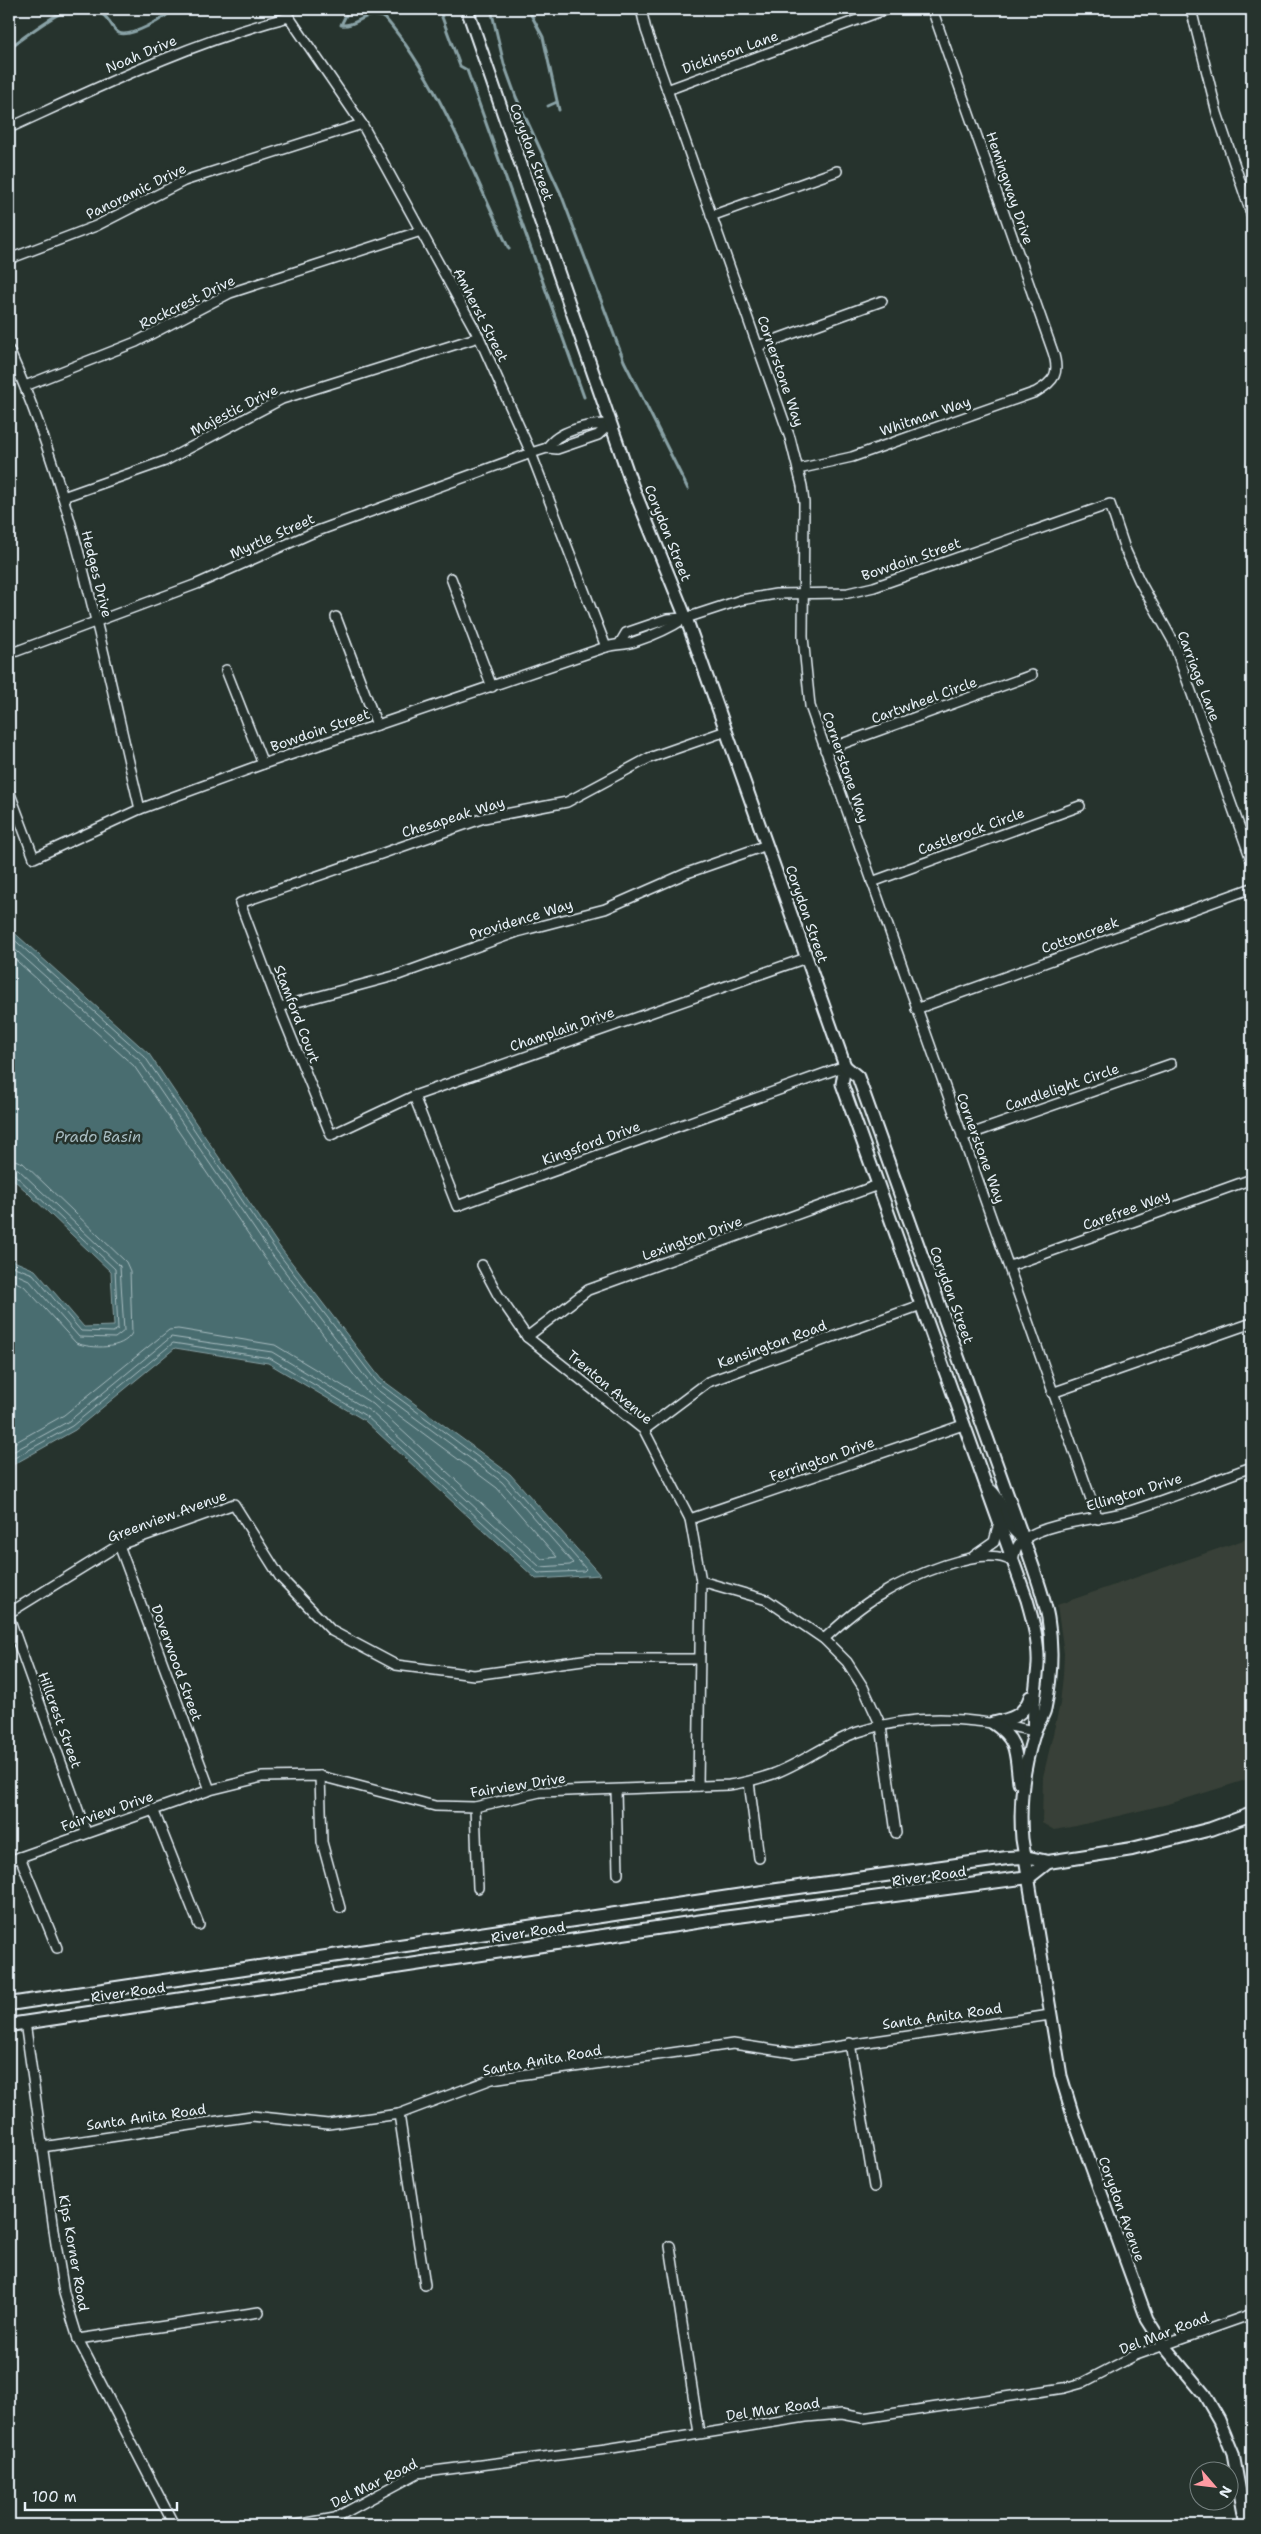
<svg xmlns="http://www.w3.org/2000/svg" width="1261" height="2534" viewBox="0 0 1261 2534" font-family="'Shantell Sans',sans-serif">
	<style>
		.built { fill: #384137 }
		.water { fill: #496d6f; stroke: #89a2a6 }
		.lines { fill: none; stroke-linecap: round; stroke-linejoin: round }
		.shore { stroke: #a8bcc1; stroke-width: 1 }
		.stream { stroke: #89a2a6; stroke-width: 3 }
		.minor-casing { stroke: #e8f1f8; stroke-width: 12 }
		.secondary-casing { stroke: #e8f1f8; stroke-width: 15 }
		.primary-casing { stroke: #e8f1f8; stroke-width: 16 }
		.minor { stroke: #26332d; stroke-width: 9 }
		.secondary { stroke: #26332d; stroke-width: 11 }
		.primary { stroke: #26332d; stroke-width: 12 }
		.labels { text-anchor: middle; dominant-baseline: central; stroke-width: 5; stroke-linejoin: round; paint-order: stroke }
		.street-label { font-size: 14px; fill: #e8f1f8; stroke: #26332d }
		.water-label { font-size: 15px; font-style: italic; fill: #a8bcc1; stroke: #26332d }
	</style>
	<rect width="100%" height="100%" fill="#26332d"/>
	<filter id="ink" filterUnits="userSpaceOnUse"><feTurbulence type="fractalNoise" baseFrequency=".02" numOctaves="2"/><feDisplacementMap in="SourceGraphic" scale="10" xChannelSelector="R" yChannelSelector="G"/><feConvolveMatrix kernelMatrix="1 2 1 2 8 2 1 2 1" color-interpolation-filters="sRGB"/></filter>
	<g filter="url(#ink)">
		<polygon class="built" points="1252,1537 1252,1778 1172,1803 1076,1826 1054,1830 1042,1823 1043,1777 1060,1704 1063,1676 1064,1653 1057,1605"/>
		<polygon class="water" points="9,928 149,1054 279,1246 381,1379 510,1474 600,1575 536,1579 364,1420 268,1363 175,1348 75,1430 9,1467 9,1259 35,1270 84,1327 114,1326 111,1272 9,1175"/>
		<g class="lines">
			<g class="shore">
				<polyline points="9,935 145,1057 275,1249 377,1382 506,1478 586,1569 584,1571 538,1573 366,1416 270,1358 173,1343 72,1426 9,1461"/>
				<polyline points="9,944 140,1061 270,1252 372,1386 502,1482 573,1563 570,1565 540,1567 370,1411 272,1352 171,1337 69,1421 9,1454"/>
				<polyline points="9,954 134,1066 264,1257 366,1391 497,1488 557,1557 542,1559 373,1404 275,1345 178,1329 169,1330 64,1415 9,1446"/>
				<path d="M9,1158l14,5 103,99 4,9 2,62c-9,17 -40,16 -56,10l-52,-57 -15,-7"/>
				<polyline points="9,1166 18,1169 120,1266 124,1331 115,1338 79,1337 29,1280 9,1271"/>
				<polyline points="9,1172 14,1174 115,1269 118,1329 113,1332 81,1331 33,1274 9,1265"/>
			</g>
			<g class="stream">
				<path d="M349,9l-8,16c17,2 23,-16 44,-7 54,63 88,156 124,231"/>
				<polyline points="439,9 460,66 467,70 584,397"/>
				<polyline points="491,9 504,64 516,97 561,194 624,361 688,489"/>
				<polyline points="528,9 543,37 559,110"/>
				<polyline points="378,15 379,9"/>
				<path d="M9,48c10,-7 45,-34 55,-36 16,-4 35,-5 45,9 3,4 5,10 10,12 11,5 47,-15 54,-24"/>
				<polyline points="548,106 557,102"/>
			</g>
			<defs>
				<g id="minor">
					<polyline points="641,9 646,30 790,438 802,486 804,503 803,637 810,706 1098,1519"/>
					<polyline points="1191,9 1217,113 1252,216"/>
					<polyline points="667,90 887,9"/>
					<path d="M9,128c92,-42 182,-86 280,-111l73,107 117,213 52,116 75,194"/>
					<polyline points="711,216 837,171"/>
					<polyline points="9,259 96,226 184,181 362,124"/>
					<polyline points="758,346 882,301"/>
					<path d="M9,350c65,145 94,305 131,459"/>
					<polyline points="25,386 136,342 230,293 421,231"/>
					<path d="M547,448c11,-18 43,-24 63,-24"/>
					<path d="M798,469l54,-12 184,-65c19,-11 24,-19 17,-40l-121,-343"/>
					<polyline points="63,497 165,461 282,399 479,337"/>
					<polyline points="451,578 492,687"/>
					<polyline points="336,617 377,725"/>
					<polyline points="620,643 626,633 667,619 686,618 741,600 776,594 848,593 874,587 1110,504 1125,549 1139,580 1173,641 1252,862"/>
					<polyline points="9,654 197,584 312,533 531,453 547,448 557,449 598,435 610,424"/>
					<polyline points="226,670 263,764"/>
					<polyline points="726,731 649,758 567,802 484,818 240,903 279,1007 331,1135 414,1096 806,958"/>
					<polyline points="825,750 1032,675"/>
					<path d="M9,791l25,67 106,-49 123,-45 343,-117c9,-3 19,-2 28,-5 18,-6 35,-13 51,-24"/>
					<polyline points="872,882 1080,806"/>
					<polyline points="279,1007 398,975 517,932 605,909 687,873 767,845"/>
					<polyline points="916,1009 1252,888"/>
					<polyline points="414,1096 457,1206 845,1066"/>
					<polyline points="962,1137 1171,1064"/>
					<polyline points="482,1265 498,1295 527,1337 644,1430 690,1519 701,1581 698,1786"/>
					<polyline points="1010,1266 1252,1179"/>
					<polyline points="527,1337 588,1290 878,1185"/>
					<polyline points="1052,1393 1252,1323"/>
					<polyline points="644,1430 708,1382 921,1305"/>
					<path d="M988,1487c19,12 13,42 36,52"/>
					<polyline points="690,1519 963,1425"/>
					<polyline points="119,1545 210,1790"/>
					<polyline points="974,1556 994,1542 999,1523"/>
					<polyline points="701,1581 767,1600 824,1639 847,1662 863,1687 881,1726 896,1833"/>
					<polyline points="9,1613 119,1545 234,1504 280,1577 332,1631 396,1665 474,1675 590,1659 698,1659"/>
					<polyline points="9,1617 86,1832"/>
					<path d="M824,1639c17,-16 34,-31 54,-43 28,-17 105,-54 135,-34 1,-9 3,-18 11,-23 27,-18 75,-19 106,-28 42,-13 82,-30 122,-44"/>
					<polyline points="320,1776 322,1842 340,1908"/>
					<polyline points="749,1782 759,1858"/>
					<polyline points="616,1790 618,1874"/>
					<polyline points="475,1807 478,1888"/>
					<polyline points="153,1809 199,1925"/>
					<polyline points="20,1857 57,1948"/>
					<path d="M9,1861l201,-71 52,-13 58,-1 115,30 40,1 65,-15 189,-7c15,-2 29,-6 44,-11 30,-11 55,-32 85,-42 60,-20 116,-14 176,-1"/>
					<polyline points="25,2022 56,2244 64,2293 78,2339 174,2525"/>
					<polyline points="850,2043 874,2187"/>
					<polyline points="399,2114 425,2285"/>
					<polyline points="42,2147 252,2116 328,2124 399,2114 492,2079 733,2044 794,2053 1050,2015"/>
					<polyline points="670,2246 699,2433"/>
					<polyline points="78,2339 259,2312"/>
					<polyline points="296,2525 335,2518 418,2473 606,2449 806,2417 842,2414 863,2418 1064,2388 1082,2383 1136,2355 1252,2314"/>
				</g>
				<g id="secondary">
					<path d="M467,9l165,476 54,133 159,448 -3,18 185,516c6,21 12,43 11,65 -2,23 -6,44 -4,66"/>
					<path d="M845,1066l13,11 170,475c7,21 16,44 20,66 5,29 3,63 -3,91 -2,9 -9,16 -11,25 -11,35 -15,69 -12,105l39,237 13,43 73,200 17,27 40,48 15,26 14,34 13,71"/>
					<path d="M993,1723c18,-4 31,-7 37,-26"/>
					<path d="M993,1723c26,18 22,30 26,59"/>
				</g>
				<g id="primary">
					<polyline points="9,2004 763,1892 1007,1858 1025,1857 1048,1862 1132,1849 1211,1829 1252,1814"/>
					<polyline points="9,2025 723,1918 1029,1877 1048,1862"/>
				</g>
			</defs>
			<use href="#minor" class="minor-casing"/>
			<use href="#secondary" class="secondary-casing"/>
			<use href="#primary" class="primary-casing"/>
			<use href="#minor" class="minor"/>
			<use href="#secondary" class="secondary"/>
			<use href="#primary" class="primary"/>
		</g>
	</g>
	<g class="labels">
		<g class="street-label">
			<text transform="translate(730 52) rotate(-20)">Dickinson Lane</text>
			<text transform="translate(141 54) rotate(-23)">Noah Drive</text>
			<text transform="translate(532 152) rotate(70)">Corydon Street</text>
			<text transform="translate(1010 188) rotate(71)">Hemingway Drive</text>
			<text transform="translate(136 191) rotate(-26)">Panoramic Drive</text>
			<text transform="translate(187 302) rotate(-26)">Rockcrest Drive</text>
			<text transform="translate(481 315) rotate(63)">Amherst Street</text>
			<text transform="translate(781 371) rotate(71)">Cornerstone Way</text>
			<text transform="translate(234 410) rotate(-27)">Majestic Drive</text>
			<text transform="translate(925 416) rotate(-19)">Whitman Way</text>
			<text transform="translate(668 533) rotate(68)">Corydon Street</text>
			<text transform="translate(272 536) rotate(-24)">Myrtle Street</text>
			<text transform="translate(911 559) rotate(-19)">Bowdoin Street</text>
			<text transform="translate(97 574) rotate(76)">Hedges Drive</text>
			<text transform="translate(1199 676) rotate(69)">Carriage Lane</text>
			<text transform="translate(924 700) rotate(-20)">Cartwheel Circle</text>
			<text transform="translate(320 730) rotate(-19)">Bowdoin Street</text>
			<text transform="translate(846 767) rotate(71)">Cornerstone Way</text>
			<text transform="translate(453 817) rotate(-17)">Chesapeak Way</text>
			<text transform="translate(971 831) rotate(-20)">Castlerock Circle</text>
			<text transform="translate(807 914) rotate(71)">Corydon Street</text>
			<text transform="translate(521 919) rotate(-17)">Providence Way</text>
			<text transform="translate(1080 935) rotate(-20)">Cottoncreek</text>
			<text transform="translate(297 1014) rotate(69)">Stamford Court</text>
			<text transform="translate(562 1029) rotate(-19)">Champlain Drive</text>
			<text transform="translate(1062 1087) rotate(-19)">Candlelight Circle</text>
			<text transform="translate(591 1143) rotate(-20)">Kingsford Drive</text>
			<text transform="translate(981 1148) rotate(70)">Cornerstone Way</text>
			<text transform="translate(1126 1210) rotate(-20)">Carefree Way</text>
			<text transform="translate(692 1238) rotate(-20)">Lexington Drive</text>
			<text transform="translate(952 1295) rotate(70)">Corydon Street</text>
			<text transform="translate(772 1344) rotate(-20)">Kensington Road</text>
			<text transform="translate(610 1387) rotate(40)">Trenton Avenue</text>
			<text transform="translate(822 1459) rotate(-19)">Ferrington Drive</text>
			<text transform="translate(1134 1492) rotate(-17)">Ellington Drive</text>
			<text transform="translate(167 1516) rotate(-20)">Greenview Avenue</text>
			<text transform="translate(177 1663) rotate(70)">Doverwood Street</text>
			<text transform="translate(60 1720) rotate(70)">Hillcrest Street</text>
			<text transform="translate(518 1785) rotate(-9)">Fairview Drive</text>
			<text transform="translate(107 1811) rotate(-19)">Fairview Drive</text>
			<text transform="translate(929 1876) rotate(-8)">River Road</text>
			<text transform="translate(528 1932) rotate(-9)">River Road</text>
			<text transform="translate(128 1992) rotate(-8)">River Road</text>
			<text transform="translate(942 2016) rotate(-8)">Santa Anita Road</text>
			<text transform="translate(542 2060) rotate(-10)">Santa Anita Road</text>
			<text transform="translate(146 2117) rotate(-8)">Santa Anita Road</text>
			<text transform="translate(1122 2209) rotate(70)">Corydon Avenue</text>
			<text transform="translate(74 2253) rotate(80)">Kips Korner Road</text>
			<text transform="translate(1164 2333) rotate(-21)">Del Mar Road</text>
			<text transform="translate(773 2409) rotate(-8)">Del Mar Road</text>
			<text transform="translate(374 2483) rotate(-26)">Del Mar Road</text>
		</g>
		<g class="water-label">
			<text x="98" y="1137">Prado Basin</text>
		</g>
	</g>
	<rect width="1261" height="2534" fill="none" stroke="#26332d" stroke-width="30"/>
	<rect x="15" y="15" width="1231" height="2504" fill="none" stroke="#e8f1f8" stroke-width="2" filter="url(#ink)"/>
	<g transform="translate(1214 2486) rotate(118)"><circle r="24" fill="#26332d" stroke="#747f7e"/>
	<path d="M0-4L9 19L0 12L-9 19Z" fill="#ff9aa2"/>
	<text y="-8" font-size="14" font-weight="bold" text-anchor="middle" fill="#e8f1f8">N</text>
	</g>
	<path d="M25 2502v8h152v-8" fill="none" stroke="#e8f1f8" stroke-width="2.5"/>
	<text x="32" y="2502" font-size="15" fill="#e8f1f8" stroke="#26332d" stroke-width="4" paint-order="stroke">100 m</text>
</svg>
